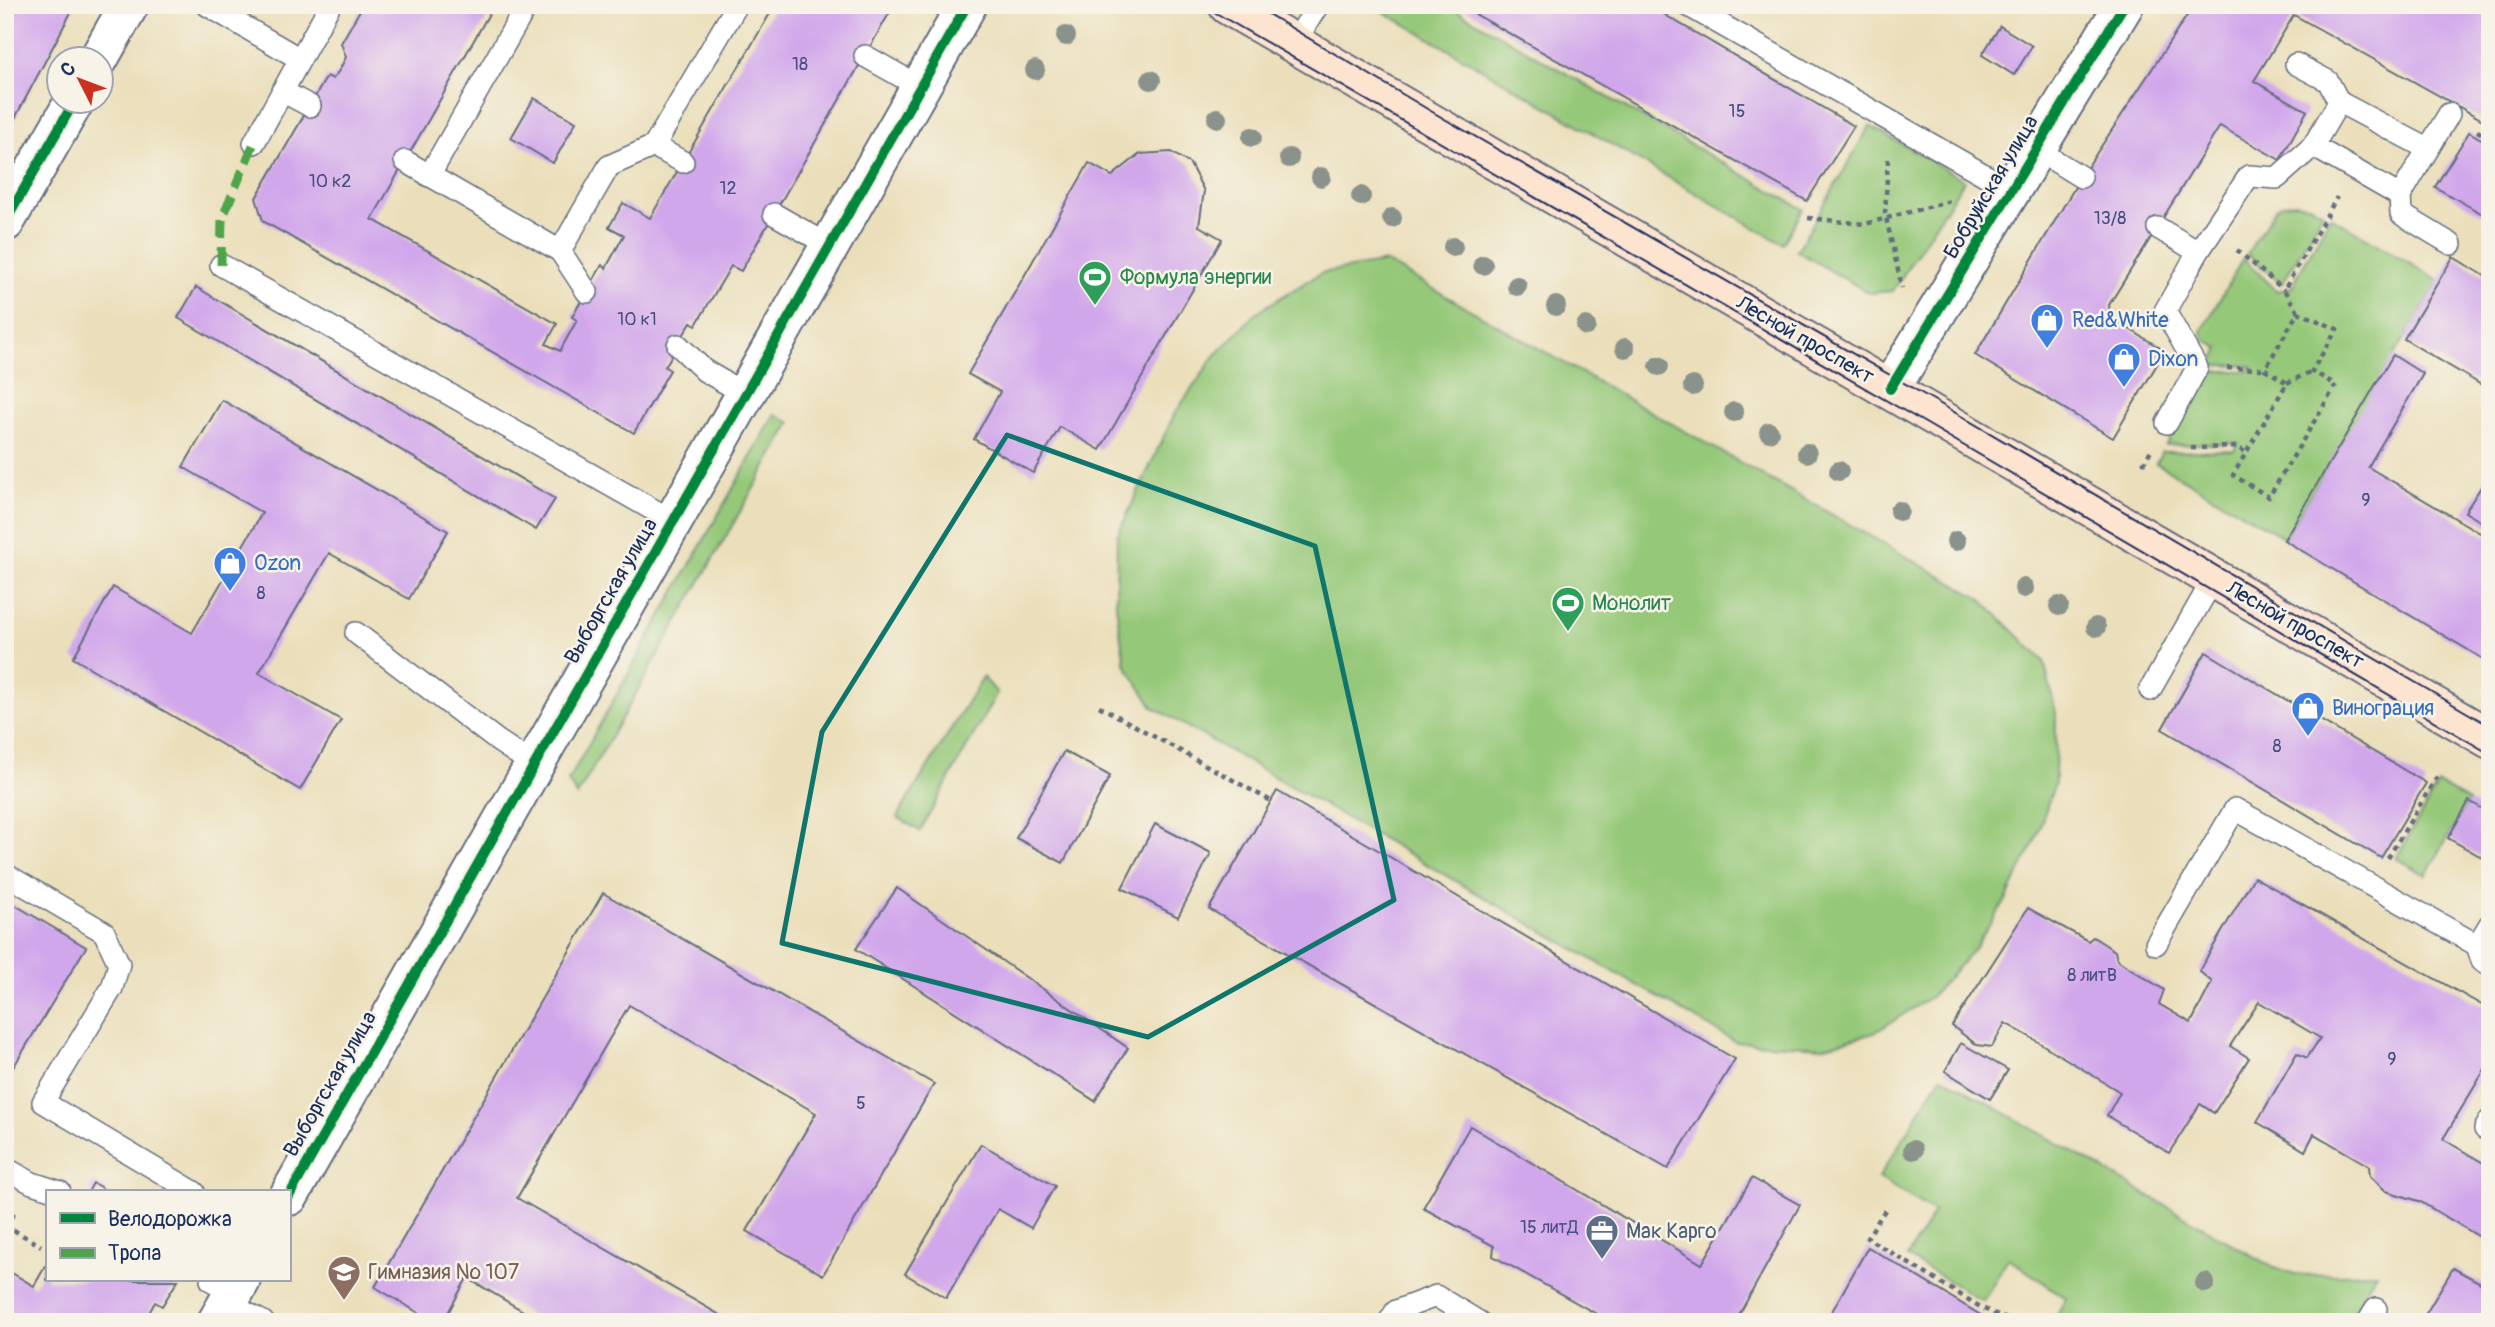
<svg xmlns="http://www.w3.org/2000/svg" width="2495" height="1327" viewBox="0 0 2495 1327" font-family="Pangolin,sans-serif">
	<style>
		.green { fill: #95c878; stroke: #587c6b; stroke-width: 2 }
		.building { fill: #d1a7eb }
		.lines { fill: none; stroke-linecap: round; stroke-linejoin: round }
		.service-casing { stroke: #646d7f; stroke-width: 24 }
		.minor-casing { stroke: #646d7f; stroke-width: 42 }
		.secondary-casing { stroke: #646d7f; stroke-width: 42 }
		.path { stroke: #646d7f; stroke-width: 4.5; stroke-dasharray: 5 5; stroke-linecap: butt }
		.service { stroke: #fff; stroke-width: 21 }
		.minor { stroke: #fff; stroke-width: 38 }
		.secondary { stroke: #fde4d0; stroke-width: 38 }
		.tram { stroke: #1b2f5e; stroke-width: 2 }
		.quiet { stroke: #4fa44a; stroke-width: 9; stroke-dasharray: 18 9; stroke-linecap: butt }
		.cycleway-casing { stroke: #f7f3e8; stroke-width: 15 }
		.cycleway { stroke: #00873e; stroke-width: 10 }
		.tree { fill: #8a938b }
		.marked { fill: none; stroke: #0f766e; stroke-width: 5; stroke-linejoin: round }
		.labels { text-anchor: middle; dominant-baseline: central; stroke-width: 5; stroke-linejoin: round; paint-order: stroke }
		.number-label { font-size: 18px; fill: #484d81 }
		.street-label { font-size: 21px; fill: #1b2f5e; stroke: #f7f3e8 }
		.leisure-label { font-size: 21px; fill: #27864d; stroke: #f7f3e8; text-anchor: start }
		.shop-label { font-size: 21px; fill: #366cbe; stroke: #f7f3e8; text-anchor: start }
		.service-label { font-size: 21px; fill: #4e5e75; stroke: #f7f3e8; text-anchor: start }
		.education-label { font-size: 21px; fill: #785e54; stroke: #f7f3e8; text-anchor: start }
	</style>
	<rect width="100%" height="100%" fill="#f7f3e8"/>
	<filter id="ink" filterUnits="userSpaceOnUse"><feTurbulence type="fractalNoise" baseFrequency=".0143" numOctaves="2"/><feDisplacementMap in="SourceGraphic" scale="14" xChannelSelector="R" yChannelSelector="G"/><feConvolveMatrix kernelMatrix="1 2 1 2 8 2 1 2 1" color-interpolation-filters="sRGB"/></filter>
	<filter id="wash" filterUnits="userSpaceOnUse"><feTurbulence type="fractalNoise" baseFrequency=".00686" numOctaves="4" result="noise"/><feDisplacementMap in="SourceGraphic" scale="28" xChannelSelector="R" yChannelSelector="G"/><feGaussianBlur stdDeviation="1.57" result="paint"/><feColorMatrix in="noise" values="0 0 0 0 0 0 0 0 0 0 0 0 0 0 0 0 0 1.4 0 .05"/><feComposite in="paint" operator="in"/></filter>
	<g filter="url(#wash)">
		<rect width="100%" height="100%" fill="#ebdfbb"/>
		<g class="green">
			<polygon points="1372,5 1447,5 1803,209 1783,244"/>
			<polygon points="1870,126 1964,180 1893,291 1869,293 1797,251"/>
			<polygon points="2295,203 2309,205 2323,212 2282,284 2247,254 2276,208 2282,204"/>
			<polygon points="2330,216 2439,281 2285,538 2156,463 2162,452 2235,450 2238,443 2166,445 2207,371 2249,371 2252,366 2211,365 2220,349 2203,338 2202,331 2243,258 2277,291 2291,288"/>
			<polygon points="1386,262 1981,599 2044,661 2056,713 2055,783 2035,841 2007,898 1974,949 1932,996 1874,1033 1822,1047 1736,1042 1153,707 1125,664 1116,605 1117,536 1175,413 1215,356 1257,312 1321,273"/>
			<polygon points="775,414 791,423 577,796 568,781"/>
			<polygon points="983,677 997,693 920,831 897,817"/>
			<polygon points="2438,784 2469,801 2426,875 2396,858"/>
			<polygon points="1941,1076 2274,1268 2299,1275 2376,1273 2347,1322 2238,1322 2227,1314 2221,1322 2053,1322 2066,1298 2008,1258 1983,1301 1907,1257 1934,1212 1879,1178"/>
		</g>
		<g id="blocks">
			<g class="building">
				<polygon points="15,5 75,5 5,137 5,10 11,13"/>
				<polygon points="363,5 494,5 372,219 557,324 546,344 560,351 577,320 572,317 602,265 606,268 624,235 609,227 623,203 650,218 775,5 894,5 741,271 731,266 696,325 691,322 665,367 670,370 634,433 263,221 256,198 327,76 333,79 340,69 346,57 341,43"/>
				<polygon points="1459,5 1648,5 1854,126 1807,201"/>
				<polygon points="2194,5 2486,5 2490,7 2490,124 2294,15 2254,81 2307,111 2280,160 2220,126 2109,305 2112,327 2118,322 2165,351 2113,438 1975,355 2081,177"/>
				<polygon points="2000,26 2032,46 2014,75 1982,55"/>
				<polygon points="534,98 576,122 553,163 511,138"/>
				<polygon points="2469,132 2490,144 2490,209 2486,216 2435,187"/>
				<polygon points="1171,152 1190,164 1204,191 1199,226 1222,239 1100,450 1060,427 1033,473 974,439 1000,392 968,374 1089,163 1112,176 1140,154"/>
				<polygon points="2453,257 2490,279 2490,390 2404,339"/>
				<polygon points="196,287 555,499 536,530 178,318"/>
				<polygon points="2393,355 2423,374 2368,467 2487,537 2490,532 2490,663 2284,540"/>
				<polygon points="222,400 448,531 409,599 329,553 259,673 341,720 300,790 73,658 113,587 192,633 262,513 183,467"/>
				<polygon points="2490,473 2490,527 2465,512"/>
				<polygon points="2206,652 2426,783 2381,858 2162,729"/>
				<polygon points="1064,751 1110,776 1063,863 1016,838"/>
				<polygon points="1277,791 1735,1059 1668,1169 1209,909"/>
				<polygon points="2469,801 2490,813 2490,852 2485,859 2448,838"/>
				<polygon points="1155,824 1211,853 1178,917 1122,888"/>
				<polygon points="2254,877 2487,1008 2490,1007 2490,1061 2443,1139 2490,1167 2490,1243 2419,1201 2386,1191 2370,1176 2369,1166 2314,1134 2305,1151 2257,1122 2297,1053 2307,1058 2320,1038 2259,1002 2230,1046 2249,1058 2214,1113 2200,1104 2169,1153 2107,1116 2120,1092 2030,1037 2005,1023 1992,1047 1977,1045 1952,1026 2028,908 2088,941 2093,937 2115,951 2117,960 2164,990 2159,1004 2191,1023 2212,982 2199,971"/>
				<polygon points="897,888 1128,1048 1095,1101 856,949"/>
				<polygon points="603,893 934,1084 823,1275 747,1231 816,1113 629,1005 517,1198 732,1322 542,1322 467,1278 443,1322 434,1322 375,1287"/>
				<polygon points="5,899 86,947 5,1081"/>
				<polygon points="1961,1043 2008,1070 1990,1099 1945,1071"/>
				<polygon points="1470,1126 1702,1264 1752,1178 1800,1205 1735,1322 1611,1322 1493,1256 1494,1246 1423,1208"/>
				<polygon points="981,1144 1055,1186 1031,1228 998,1209 946,1298 905,1274"/>
				<polygon points="93,1183 109,1192 88,1192"/>
				<polygon points="1868,1247 1992,1322 1826,1322"/>
				<polygon points="47,1263 47,1280 178,1280 162,1306 155,1302 144,1322 5,1322 5,1269 34,1286"/>
				<polygon points="2453,1268 2490,1288 2490,1322 2421,1322"/>
			</g>
		</g>
	</g>
	<g filter="url(#ink)">
		<use href="#blocks" fill-opacity="0" stroke="#646d7f" stroke-width="2"/>
		<g class="lines">
			<defs>
				<g id="service">
					<polyline points="207,5 300,59"/>
					<polyline points="1687,5 2011,190"/>
					<polyline points="1293,45 1318,5"/>
					<polyline points="865,56 920,87"/>
					<polyline points="2296,64 2328,81 2339,102"/>
					<polyline points="282,91 310,106"/>
					<polyline points="254,143 330,5"/>
					<polyline points="654,146 683,162"/>
					<polyline points="2313,146 2339,102 2428,149"/>
					<polyline points="2036,149 2081,177"/>
					<polyline points="405,161 560,251 609,166 654,146 737,5"/>
					<polyline points="429,176 527,5"/>
					<polyline points="2400,196 2401,214 2451,244"/>
					<polyline points="774,214 830,246"/>
					<polyline points="2158,228 2198,252"/>
					<polyline points="560,251 587,292"/>
					<polyline points="221,265 673,521"/>
					<polyline points="678,345 705,371 745,394"/>
					<polyline points="2167,423 2197,368 2165,311 2198,252 2249,176 2277,178 2313,146 2400,196 2449,114"/>
					<polyline points="356,633 498,741 534,765"/>
					<polyline points="2150,690 2214,578"/>
					<polyline points="5,874 104,932 119,964 112,988 43,1102 194,1192"/>
					<polyline points="2156,944 2235,809 2477,945 2482,961 2490,967"/>
					<polyline points="2477,945 2490,924"/>
					<polyline points="2485,1129 2490,1120"/>
					<polyline points="5,1168 32,1183 60,1192"/>
					<polyline points="211,1280 234,1293"/>
					<polyline points="228,1303 263,1322"/>
					<polyline points="1389,1322 1396,1311 1436,1296 1479,1322"/>
					<polyline points="2368,1322 2376,1309"/>
				</g>
				<g id="minor">
					<polyline points="98,60 129,5"/>
					<polyline points="5,222 74,102"/>
					<polyline points="1890,389 2124,5"/>
					<polyline points="289,1196 967,5"/>
					<polyline points="217,1322 241,1280"/>
				</g>
				<polyline id="secondary" points="1228,5 2490,739"/>
			</defs>
			<use href="#service" class="service-casing"/>
			<use href="#minor" class="minor-casing"/>
			<use href="#secondary" class="secondary-casing"/>
			<g class="path">
				<polyline points="2477,131 2490,138"/>
				<polyline points="1888,159 1885,213 1902,288"/>
				<polyline points="1808,218 1865,224 1954,200"/>
				<polyline points="2237,250 2284,290"/>
				<polyline points="2298,312 2284,290 2337,197"/>
				<polyline points="2227,368 2265,369"/>
				<polyline points="2287,383 2312,371"/>
				<polyline points="2191,448 2237,447 2246,453 2233,475 2269,497 2336,385 2312,371 2337,329 2298,312 2265,369 2287,383 2246,453"/>
				<polyline points="2143,464 2151,450"/>
				<polyline points="1099,706 1271,801"/>
				<polyline points="2388,858 2438,775"/>
				<polyline points="1885,1210 1867,1238 1982,1308 2013,1322"/>
				<polyline points="5,1225 41,1246"/>
				<polyline points="7,1226 15,1211"/>
			</g>
			<use href="#service" class="service"/>
			<use href="#minor" class="minor"/>
			<use href="#secondary" class="secondary"/>
			<g class="tram">
				<polyline points="1202,5 1927,424 2490,754"/>
				<polyline points="1253,5 1429,110 1937,402 2490,726"/>
			</g>
			<polyline class="quiet" points="221,265 222,219 254,143"/>
			<defs>
				<g id="cycleway">
					<polyline points="5,222 74,102"/>
					<polyline points="1890,389 2124,5"/>
					<polyline points="289,1196 967,5"/>
				</g>
			</defs>
			<use href="#cycleway" class="cycleway-casing"/>
			<use href="#cycleway" class="cycleway"/>
		</g>
		<g class="tree">
			<circle cx="1066" cy="36" r="10"/>
			<circle cx="1035" cy="70" r="10"/>
			<circle cx="1151" cy="80" r="10"/>
			<circle cx="1217" cy="118" r="10"/>
			<circle cx="1252" cy="137" r="10"/>
			<circle cx="1289" cy="158" r="10"/>
			<circle cx="1321" cy="177" r="10"/>
			<circle cx="1361" cy="196" r="10"/>
			<circle cx="1392" cy="218" r="10"/>
			<circle cx="1453" cy="247" r="10"/>
			<circle cx="1483" cy="265" r="10"/>
			<circle cx="1517" cy="286" r="10"/>
			<circle cx="1556" cy="306" r="10"/>
			<circle cx="1586" cy="326" r="10"/>
			<circle cx="1625" cy="348" r="10"/>
			<circle cx="1659" cy="366" r="10"/>
			<circle cx="1693" cy="386" r="10"/>
			<circle cx="1734" cy="412" r="10"/>
			<circle cx="1769" cy="432" r="10"/>
			<circle cx="1807" cy="453" r="10"/>
			<circle cx="1839" cy="471" r="10"/>
			<circle cx="1899" cy="511" r="10"/>
			<circle cx="1956" cy="541" r="10"/>
			<circle cx="2024" cy="588" r="10"/>
			<circle cx="2059" cy="606" r="10"/>
			<circle cx="2096" cy="627" r="10"/>
			<circle cx="1913" cy="1150" r="10"/>
			<circle cx="2205" cy="1283" r="10"/>
		</g>
	</g>
	<path class="marked" d="M1007,435l308,111 79,354 -246,137 -366,-94 40,-211z"/>
	<defs>
		<symbol id="stadium-pin" viewBox="-11 -11 22 30"><path d="M0 17L-7.5 6A9.5 9.5 0 1 1 7.5 6Z" fill="#2e9e5b" stroke="#f7f3e8"/><path d="M0-5a6.5 5 0 1 0 0 10a6.5 5 0 1 0 0-10ZM-3.5-1.8h7v3.6h-7Z" fill="#fff"/></symbol>
		<symbol id="shop-pin" viewBox="-11 -11 22 30"><path d="M0 17L-7.5 6A9.5 9.5 0 1 1 7.5 6Z" fill="#3f7fe0" stroke="#f7f3e8"/><path d="M-5-2.5h2.3a2.7 3.5 0 0 1 5.4 0H5L5.5 6h-11ZM-1.5-2.5h3a1.5 2.3 0 0 0-3 0Z" fill="#fff"/></symbol>
		<symbol id="office-pin" viewBox="-11 -11 22 30"><path d="M0 17L-7.5 6A9.5 9.5 0 1 1 7.5 6Z" fill="#5c6f8a" stroke="#f7f3e8"/><path d="M-6-3h4V-5.5h4V-3h4V5H-6ZM-1-4.5V-3h2v-1.5ZM-6 0V1H6V0Z" fill="#fff"/></symbol>
		<symbol id="school-pin" viewBox="-11 -11 22 30"><path d="M0 17L-7.5 6A9.5 9.5 0 1 1 7.5 6Z" fill="#8d6e63" stroke="#f7f3e8"/><path d="M0-5L7-2L0 1L-7-2ZM-4 1L0 2.5L4 1V4Q0 6-4 4Z" fill="#fff"/></symbol>
	</defs>
	<g fill-rule="evenodd">
		<use href="#stadium-pin" x="1076" y="258" width="38" height="52"/>
		<use href="#shop-pin" x="2028" y="301" width="38" height="52"/>
		<use href="#shop-pin" x="2105" y="340" width="38" height="52"/>
		<use href="#shop-pin" x="211" y="544" width="38" height="52"/>
		<use href="#stadium-pin" x="1549" y="584" width="38" height="52"/>
		<use href="#shop-pin" x="2289" y="689" width="38" height="52"/>
		<use href="#office-pin" x="1583" y="1212" width="38" height="52"/>
		<use href="#school-pin" x="325" y="1253" width="38" height="52"/>
	</g>
	<g class="labels">
		<g class="number-label">
			<text x="800" y="64">18</text>
			<text x="1737" y="111">15</text>
			<text x="330" y="181">10 к2</text>
			<text x="728" y="188">12</text>
			<text x="2110" y="218">13/8</text>
			<text x="637" y="319">10 к1</text>
			<text x="2366" y="500">9</text>
			<text x="261" y="593">8</text>
			<text x="2277" y="746">8</text>
			<text x="2092" y="975">8 литВ</text>
			<text x="2392" y="1059">9</text>
			<text x="861" y="1103">5</text>
			<text x="1549" y="1227">15 литД</text>
		</g>
		<g class="street-label">
			<text transform="translate(1991 187) rotate(-59)">Бобруйская улица</text>
			<text transform="translate(1805 340) rotate(30)">Лесной проспект</text>
			<text transform="translate(611 591) rotate(-60)">Выборгская улица</text>
			<text transform="translate(2295 625) rotate(30)">Лесной проспект</text>
			<text transform="translate(330 1084) rotate(-60)">Выборгская улица</text>
		</g>
		<g class="leisure-label">
			<text x="1120" y="277">Формула энергии</text>
			<text x="1592" y="603">Монолит</text>
		</g>
		<g class="shop-label">
			<text x="2072" y="320">Red&amp;White</text>
			<text x="2148" y="359">Dixon</text>
			<text x="254" y="563">Ozon</text>
			<text x="2332" y="708">Винограция</text>
		</g>
		<g class="service-label">
			<text x="1626" y="1231">Мак Карго</text>
		</g>
		<g class="education-label">
			<text x="368" y="1272">Гимназия № 107</text>
		</g>
	</g>
	<rect width="2495" height="1327" fill="none" stroke="#f7f3e8" stroke-width="28"/>
	<rect x="46" y="1190" width="245" height="91" fill="#f7f3e8" stroke="#9fa5b1" stroke-width="2"/>
	<rect x="60" y="1213" width="35" height="10" fill="#00873e" stroke="#9fa5b1" stroke-width="2"/>
	<text x="108" y="1226" font-size="21" fill="#1b2f5e">Велодорожка</text>
	<rect x="60" y="1248" width="35" height="10" fill="#4fa44a" stroke="#9fa5b1" stroke-width="2"/>
	<text x="108" y="1260" font-size="21" fill="#1b2f5e">Тропа</text>
	<g transform="translate(80 80) rotate(312)"><circle r="33" fill="#f7f3e8" stroke="#9fa5b1" stroke-width="2"/>
	<path d="M0-5L12 26L0 18L-12 26Z" fill="#c8321e"/>
	<text y="-10" font-size="19" font-weight="bold" text-anchor="middle" fill="#1b2f5e">С</text>
	</g>
</svg>
